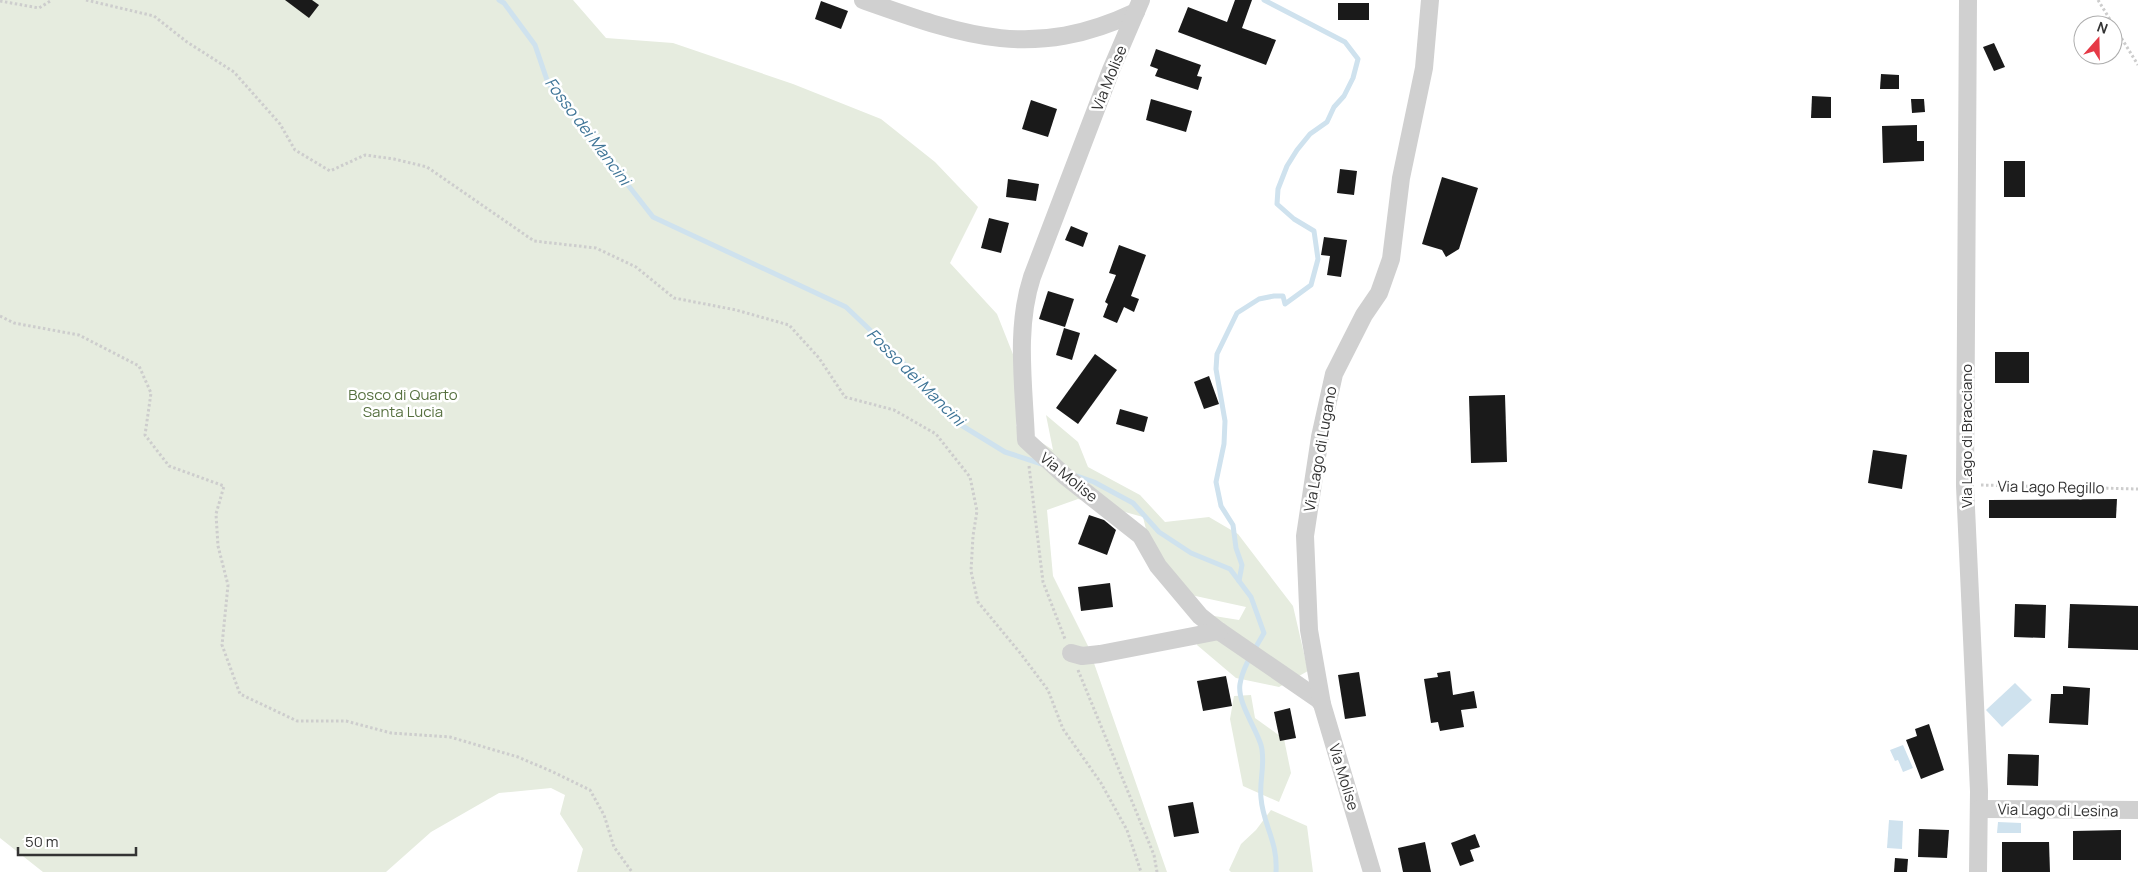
<svg xmlns="http://www.w3.org/2000/svg" width="2138" height="872" viewBox="0 0 2138 872" font-family="Manrope,sans-serif">
	<style>
		.green { fill: #e6ecdf }
		.water { fill: #cfe2ee }
		.lines { fill: none; stroke-linecap: round; stroke-linejoin: round }
		.stream { stroke: #cfe2ee; stroke-width: 5 }
		.building { fill: #1a1a1a }
		.path { stroke: #cdcdcd; stroke-width: 3; stroke-dasharray: 2.5 2.5; stroke-linecap: butt }
		.minor { stroke: #d0d0d0; stroke-width: 18 }
		.labels { text-anchor: middle; dominant-baseline: central; stroke-width: 5; stroke-linejoin: round; paint-order: stroke }
		.street-label { font-size: 15px; fill: #333; stroke: #fff }
		.park-label { font-size: 15px; fill: #56703f; stroke: #fff }
		.water-label { font-size: 16px; font-style: italic; fill: #3f7597; stroke: #fff }
	</style>
	<rect width="100%" height="100%" fill="#fff"/>
	<g class="green">
		<polygon points="0,0 573,0 606,38 673,43 793,84 881,119 935,162 978,207 950,263 997,314 1022,377 1016,426 1053,450 1046,415 1078,442 1088,467 1140,495 1165,522 1209,517 1238,534 1293,606 1308,671 1279,687 1236,678 1197,645 1208,615 1239,620 1246,607 1191,595 1152,554 1143,517 1078,499 1047,510 1053,576 1088,646 1167,872 577,872 583,849 560,814 565,795 551,788 499,793 431,832 386,872 43,872 0,838"/>
		<polygon points="1251,695 1255,718 1284,739 1291,773 1279,802 1243,786 1230,719 1234,696"/>
		<polygon points="1271,810 1307,826 1313,872 1231,872 1229,870 1241,844 1256,830"/>
	</g>
	<g class="water">
		<polygon points="2015,683 2032,700 2002,727 1986,710"/>
		<polygon points="1903,745 1913,768 1903,772 1898,760 1895,761 1890,750"/>
		<polygon points="1889,820 1903,821 1902,849 1887,848"/>
		<polygon points="1998,822 2021,823 2021,833 1997,833"/>
	</g>
	<g class="lines">
		<g class="stream">
			<polyline points="499,0 504,3 535,45 548,83 653,217 846,307 892,351 961,425 1005,452 1042,464"/>
			<path d="M1077,476l17,6 39,21 26,29 32,21 39,16 21,28 13,36c-9,16 -21,33 -24,51 -3,18 16,44 21,61 5,18 -2,35 0,53 2,27 17,43 15,74"/>
			<polyline points="1239,581 1242,565 1236,548 1233,525 1221,506 1216,482 1224,444 1225,421 1216,369 1217,354 1237,313 1259,299 1274,296 1283,296 1285,304 1311,285 1318,259 1314,231 1294,219 1277,204 1278,189 1287,166 1297,150 1310,134 1327,122 1334,107 1344,96 1353,78 1358,59 1345,42 1264,0"/>
		</g>
	</g>
	<g class="building">
		<polygon points="285,0 312,0 319,5 309,18"/>
		<polygon points="1235,0 1252,0 1242,28 1276,40 1266,65 1178,32 1188,7 1227,22"/>
		<polygon points="821,1 848,11 841,29 815,19"/>
		<rect x="1338" y="3" width="31" height="17"/>
		<polygon points="1994,43 2005,67 1994,71 1983,47"/>
		<polygon points="1156,49 1201,65 1197,76 1202,77 1198,90 1155,76 1158,69 1150,66"/>
		<polygon points="1881,74 1899,75 1899,89 1880,89"/>
		<polygon points="1812,96 1831,97 1831,118 1811,118"/>
		<polygon points="1151,99 1192,111 1186,132 1146,120"/>
		<polygon points="1911,99 1924,99 1925,112 1912,113"/>
		<polygon points="1031,100 1057,109 1048,137 1022,129"/>
		<polygon points="1917,125 1917,141 1924,141 1924,161 1883,163 1882,126"/>
		<rect x="2004" y="161" width="21" height="36"/>
		<polygon points="1340,169 1357,171 1354,195 1337,193"/>
		<polygon points="1442,177 1478,188 1459,249 1446,257 1442,250 1422,244"/>
		<polygon points="1008,179 1039,184 1036,201 1006,197"/>
		<polygon points="989,218 1009,223 1001,253 981,248"/>
		<polygon points="1071,226 1088,233 1083,247 1065,240"/>
		<polygon points="1324,237 1347,240 1341,277 1327,275 1330,256 1321,255"/>
		<polygon points="1119,245 1146,255 1131,296 1139,299 1134,312 1124,307 1117,323 1103,317 1108,304 1105,302 1116,275 1109,273"/>
		<polygon points="1048,291 1074,299 1065,327 1039,319"/>
		<polygon points="1064,328 1080,333 1072,360 1056,355"/>
		<rect x="1995" y="352" width="34" height="31"/>
		<polygon points="1095,354 1117,370 1078,424 1056,408"/>
		<polygon points="1209,376 1219,404 1204,409 1194,382"/>
		<polygon points="1505,395 1507,462 1471,463 1469,396"/>
		<polygon points="1120,409 1148,417 1144,432 1116,424"/>
		<polygon points="1873,450 1907,455 1902,489 1868,483"/>
		<polygon points="2117,499 2116,518 1989,518 1989,500"/>
		<polygon points="1089,515 1104,520 1116,530 1107,555 1078,544"/>
		<polygon points="1110,583 1113,607 1081,611 1078,587"/>
		<polygon points="2015,604 2046,605 2045,638 2014,637"/>
		<polygon points="2070,604 2138,606 2138,650 2068,648"/>
		<polygon points="1450,671 1453,695 1474,691 1477,708 1461,710 1464,727 1440,731 1438,722 1431,723 1424,679 1438,677 1437,673"/>
		<polygon points="1359,672 1366,716 1345,719 1338,675"/>
		<polygon points="1226,676 1232,706 1203,711 1197,681"/>
		<polygon points="2063,686 2090,688 2088,725 2049,723 2051,694 2063,694"/>
		<polygon points="1290,708 1296,738 1280,741 1274,712"/>
		<polygon points="1929,724 1944,770 1921,779 1906,740 1917,736 1915,729"/>
		<polygon points="2008,754 2039,755 2038,786 2007,785"/>
		<polygon points="1193,802 1199,833 1174,837 1168,806"/>
		<polygon points="1919,829 1949,830 1947,858 1918,857"/>
		<polygon points="2121,830 2121,860 2073,860 2073,831"/>
		<polygon points="1475,834 1480,847 1470,850 1474,861 1460,866 1451,843"/>
		<polygon points="1425,842 1431,872 1403,872 1398,848"/>
		<polygon points="2002,842 2049,842 2050,872 2002,872"/>
		<polygon points="1895,858 1908,859 1907,872 1894,872"/>
	</g>
	<g class="lines">
		<g class="path">
			<polyline points="86,0 154,16 187,42 234,72 280,124 295,150 330,171 365,155 394,159 427,167 534,241 596,248 636,267 674,298 736,310 789,325 819,358 845,397 894,410 936,434 970,477 977,511 973,536 971,571 978,602 1021,654 1048,690 1063,729 1101,783 1127,830 1141,872"/>
			<polyline points="2098,0 2138,65"/>
			<polyline points="0,1 39,8 52,0"/>
			<polyline points="0,316 14,323 79,335 139,366 151,393 145,435 169,466 224,486 216,514 218,546 228,585 222,645 240,694 297,721 346,721 391,733 450,737 518,757 553,772 590,790 604,815 614,847 632,872"/>
			<polyline points="1029,466 1043,582 1065,639"/>
			<polyline points="1981,485 2138,489"/>
			<polyline points="1078,670 1154,855 1157,872"/>
		</g>
		<g class="minor">
			<path d="M863,0c102,36 169,61 273,12"/>
			<path d="M1141,0l-30,70 -79,207c-17,52 -8,109 -6,163l39,36 76,60 17,30 42,50 19,15 99,68 4,5 50,168"/>
			<polyline points="1968,0 1965,486 1979,791 1978,872"/>
			<polyline points="1071,653 1082,656 1100,654 1219,631"/>
			<polyline points="1322,704 1309,630 1305,536 1320,437 1334,374 1364,315 1379,293 1391,259 1401,178 1424,68 1430,0"/>
			<polyline points="1979,809 2138,810"/>
		</g>
	</g>
	<g class="labels">
		<g class="street-label">
			<text transform="translate(1109 78) rotate(-68)">Via Molise</text>
			<text transform="translate(1966 436) rotate(-90)">Via Lago di Bracciano</text>
			<text transform="translate(1320 449) rotate(-80)">Via Lago di Lugano</text>
			<text transform="translate(1069 477) rotate(39)">Via Molise</text>
			<text transform="translate(2051 487) rotate(1)">Via Lago Regillo</text>
			<text transform="translate(1344 777) rotate(73)">Via Molise</text>
			<text transform="translate(2058 810) rotate(1)">Via Lago di Lesina</text>
		</g>
		<g class="park-label">
			<text x="403" y="394">Bosco di Quarto<tspan x="403" dy="17">Santa Lucia</tspan></text>
		</g>
		<g class="water-label">
			<text transform="translate(588 131) rotate(53)">Fosso dei Mancini</text>
			<text transform="translate(916 377) rotate(45)">Fosso dei Mancini</text>
		</g>
	</g>
	<g transform="translate(2098 40) rotate(20)"><circle r="24" fill="#ffffff" stroke="#adadad"/>
	<path d="M0-4L9 19L0 12L-9 19Z" fill="#e63946"/>
	<text y="-8" font-size="14" font-weight="bold" text-anchor="middle" fill="#333333">N</text>
	</g>
	<path d="M18 847v8h118v-8" fill="none" stroke="#333333" stroke-width="2.5"/>
	<text x="25" y="847" font-size="15" fill="#333333" stroke="#ffffff" stroke-width="4" paint-order="stroke">50 m</text>
</svg>
